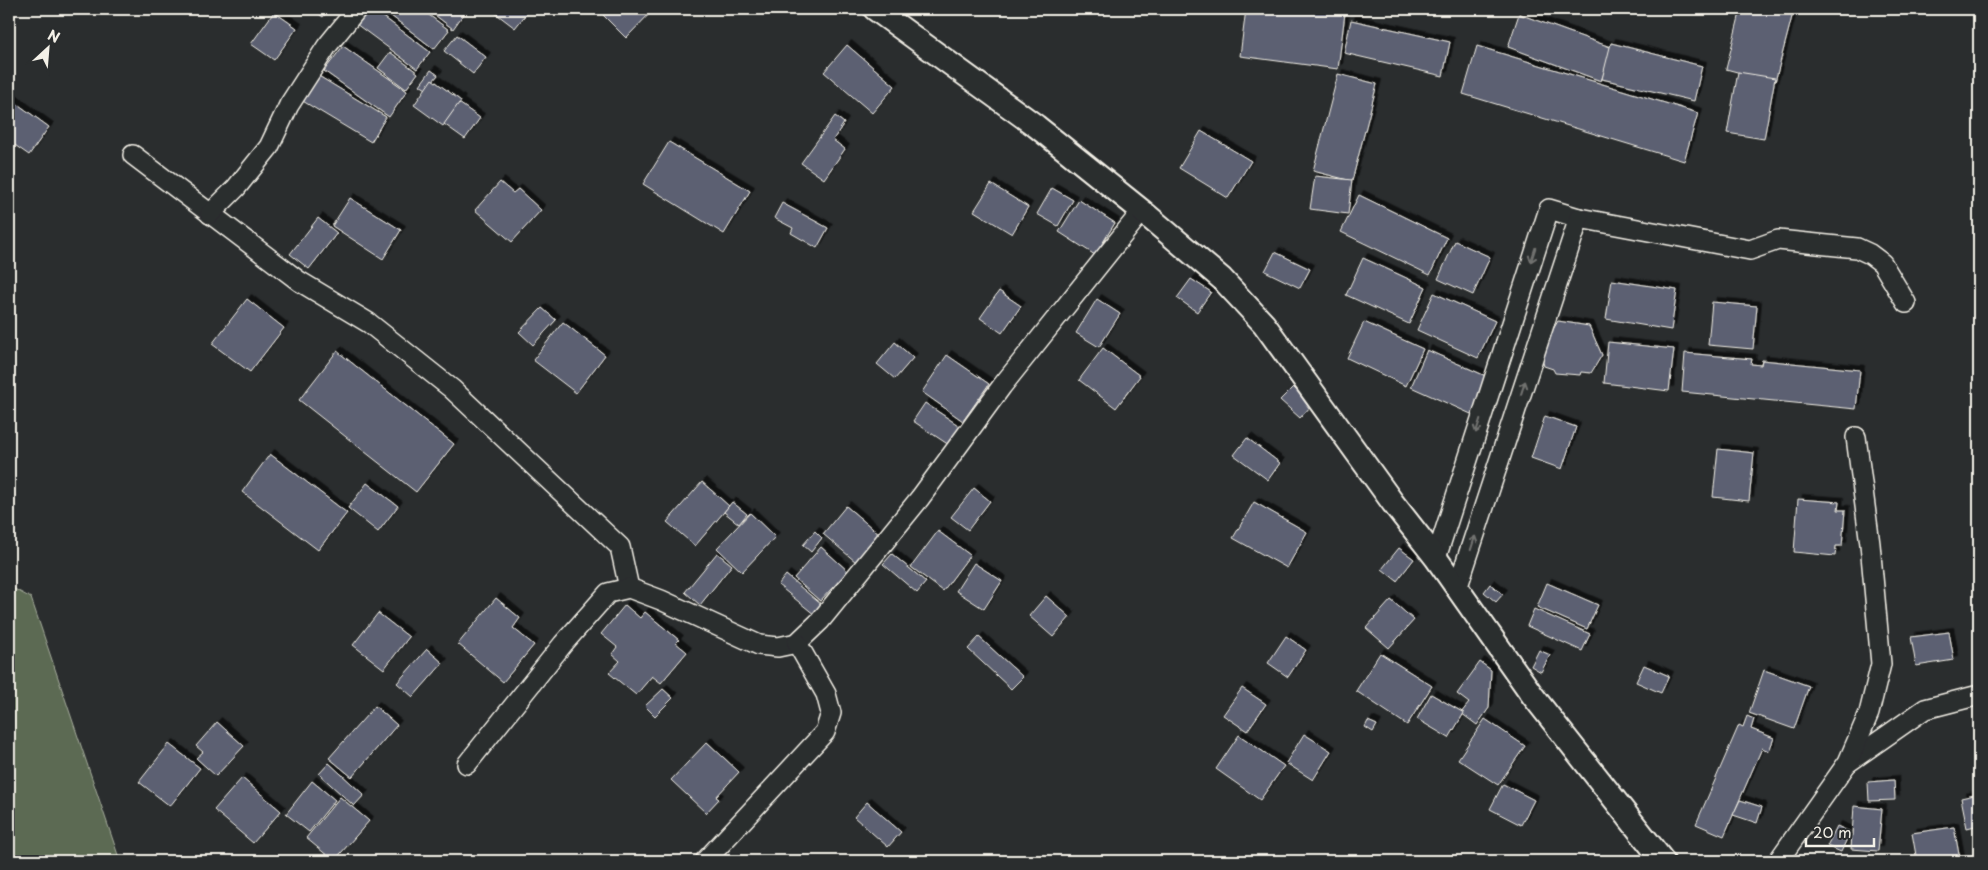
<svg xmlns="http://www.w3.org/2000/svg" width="1988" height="870" viewBox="0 0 1988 870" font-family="'Playpen Sans',sans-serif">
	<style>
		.green { fill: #5b6a53; stroke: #a8ae9e }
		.building { fill: #5b6072; stroke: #f4f1e8; filter: url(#shadow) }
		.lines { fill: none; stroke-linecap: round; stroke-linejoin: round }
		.minor-casing { stroke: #f4f1e8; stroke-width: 22 }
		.tertiary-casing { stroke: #f4f1e8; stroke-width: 26 }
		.minor { stroke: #2a2d2e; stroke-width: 19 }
		.tertiary { stroke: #2a2d2e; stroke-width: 22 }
		.oneway { stroke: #71726f }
	</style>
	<defs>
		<filter id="shadow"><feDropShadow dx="4.5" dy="-4.5" stdDeviation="0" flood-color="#0009"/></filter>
	</defs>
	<rect width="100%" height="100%" fill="#2a2d2e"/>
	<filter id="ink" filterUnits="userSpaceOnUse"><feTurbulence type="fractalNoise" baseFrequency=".02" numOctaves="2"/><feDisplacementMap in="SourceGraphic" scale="10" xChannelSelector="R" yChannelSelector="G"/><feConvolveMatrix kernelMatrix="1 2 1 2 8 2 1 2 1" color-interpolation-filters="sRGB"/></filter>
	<g filter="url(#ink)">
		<polygon class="green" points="9,586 31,598 120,861 9,861"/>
		<g class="building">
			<polygon points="312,9 329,9 323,17"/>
			<polygon points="368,9 373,9 430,52 417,69 356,24"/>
			<polygon points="382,9 421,9 449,30 434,49"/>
			<polygon points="427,9 467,9 453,29"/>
			<polygon points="490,9 530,9 515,28"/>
			<polygon points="609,9 654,9 626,38 603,15"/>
			<polygon points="1246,9 1314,9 1345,13 1338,69 1240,56"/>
			<polygon points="1741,9 1794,9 1775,82 1726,69"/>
			<polygon points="274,12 297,28 274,60 251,44"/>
			<polygon points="1519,14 1613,48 1601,81 1508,47"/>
			<polygon points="1351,20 1450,42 1443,76 1344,53"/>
			<polygon points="457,35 486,57 473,74 444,51"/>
			<polygon points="1611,43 1702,66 1694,101 1602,79"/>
			<polygon points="847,45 895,86 872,113 824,72"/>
			<polygon points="343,46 407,91 389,117 324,71"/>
			<polygon points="1477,46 1698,113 1684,161 1463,94"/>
			<polygon points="390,52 418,73 406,89 378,68"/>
			<polygon points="431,70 438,75 426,89 420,85"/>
			<polygon points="1738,72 1775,78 1764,139 1727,133"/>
			<polygon points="1338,74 1377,84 1352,181 1313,171"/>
			<polygon points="317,75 386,117 371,142 301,100"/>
			<polygon points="432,79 461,101 443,126 414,105"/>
			<polygon points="12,100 49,127 29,155 9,141 9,104"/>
			<polygon points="459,103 480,118 465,139 444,124"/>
			<polygon points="835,116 844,123 833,140 845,149 824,179 801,163"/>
			<polygon points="1201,131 1251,161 1228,198 1179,168"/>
			<polygon points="669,142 750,191 724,234 643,184"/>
			<polygon points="1315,176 1352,180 1348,214 1310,209"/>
			<polygon points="500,182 513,193 518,189 541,210 512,242 475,210"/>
			<polygon points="991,184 1028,207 1012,234 974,211"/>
			<polygon points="1052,188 1073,200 1058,226 1037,214"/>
			<polygon points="1359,195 1447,238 1430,275 1341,232"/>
			<polygon points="350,198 401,230 383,259 332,226"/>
			<polygon points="1079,200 1115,223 1095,255 1059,232"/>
			<polygon points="782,203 828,228 817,248 791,233 793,228 774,218"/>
			<polygon points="318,218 337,233 309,269 290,254"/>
			<polygon points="1455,241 1490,257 1473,295 1438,279"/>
			<polygon points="1275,252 1310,269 1300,288 1265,271"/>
			<polygon points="1363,258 1426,287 1409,324 1346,295"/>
			<polygon points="1191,279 1211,292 1197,312 1177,298"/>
			<polygon points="1612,280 1677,290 1671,330 1606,319"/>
			<polygon points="999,291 1021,306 1002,333 980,318"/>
			<polygon points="1434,293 1495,321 1478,358 1417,330"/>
			<polygon points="247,299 284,328 250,372 212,344"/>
			<polygon points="1097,299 1120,314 1099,347 1076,333"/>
			<polygon points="1712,302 1757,306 1753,349 1708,345"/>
			<polygon points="542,308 556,320 533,345 519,332"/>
			<polygon points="1558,321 1589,326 1602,355 1591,373 1581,372 1580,375 1555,373 1553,369 1544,366 1540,351"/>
			<polygon points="563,322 605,355 576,393 533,360"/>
			<polygon points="1364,322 1423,349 1406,386 1347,358"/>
			<polygon points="895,342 913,358 895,379 877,364"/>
			<polygon points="1608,342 1674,349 1669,391 1604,383"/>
			<polygon points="1103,348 1140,376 1116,408 1079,380"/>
			<polygon points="1427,350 1488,377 1471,414 1411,387"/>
			<polygon points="337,351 454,444 416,492 299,400"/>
			<polygon points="1685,353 1752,359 1751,364 1761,365 1762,360 1860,370 1856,409 1682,392"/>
			<polygon points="947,355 989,384 963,421 922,392"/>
			<polygon points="1293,387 1312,405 1300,418 1280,400"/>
			<polygon points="925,403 961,427 949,445 913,421"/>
			<polygon points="1545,416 1576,427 1562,469 1531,458"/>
			<polygon points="1247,438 1280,463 1268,480 1234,455"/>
			<polygon points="1718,449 1754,453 1749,501 1713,497"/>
			<polygon points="270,454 347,513 318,550 242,492"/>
			<polygon points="702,482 729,506 695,546 667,522"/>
			<polygon points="367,483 398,506 378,532 348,508"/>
			<polygon points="974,488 990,501 968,530 951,517"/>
			<polygon points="1798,499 1839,502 1838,510 1845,510 1842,546 1836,546 1835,556 1794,552"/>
			<polygon points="732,502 747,514 739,524 724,512"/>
			<polygon points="1254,502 1307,532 1287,568 1233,538"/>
			<polygon points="846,506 879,534 856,562 823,534"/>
			<polygon points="750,513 775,537 742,572 717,548"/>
			<polygon points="815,531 822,538 811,552 803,545"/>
			<polygon points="938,531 970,555 943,591 911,567"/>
			<polygon points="821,547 848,571 820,601 794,578"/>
			<polygon points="1399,548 1414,559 1397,581 1382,569"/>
			<polygon points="717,553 732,565 700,605 685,592"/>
			<polygon points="892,554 926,582 917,593 883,564"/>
			<polygon points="974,563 1002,581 984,609 956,591"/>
			<polygon points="786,575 822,605 815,615 778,585"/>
			<polygon points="1547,583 1598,605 1587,629 1537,607"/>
			<polygon points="1490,584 1503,594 1496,602 1484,592"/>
			<polygon points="1046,596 1070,617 1053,637 1029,616"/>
			<polygon points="496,598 520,618 513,628 534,645 503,682 458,644"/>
			<polygon points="1391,600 1414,620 1389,648 1366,628"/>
			<polygon points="625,605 640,618 645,612 679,640 676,643 687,652 661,683 652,676 636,695 609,673 620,661 612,654 617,647 601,634"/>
			<polygon points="1534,609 1590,634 1582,651 1527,626"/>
			<polygon points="378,613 409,637 384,669 353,645"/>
			<polygon points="1949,632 1954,660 1916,666 1911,637"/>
			<polygon points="1286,636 1306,650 1288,677 1268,663"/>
			<polygon points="979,637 1023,677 1011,689 968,649"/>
			<polygon points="427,649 443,663 413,697 397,683"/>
			<polygon points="1539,650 1550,655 1541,672 1531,666"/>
			<polygon points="1380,653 1432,686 1407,725 1356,691"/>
			<polygon points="1480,662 1491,670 1489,708 1477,725 1461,713 1469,703 1457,694"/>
			<polygon points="1644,665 1669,676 1661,693 1636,682"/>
			<polygon points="1764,670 1809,686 1794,729 1749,713"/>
			<polygon points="1242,688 1266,704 1247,731 1223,715"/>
			<polygon points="663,689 673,698 655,716 645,706"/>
			<polygon points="1431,694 1464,713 1449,738 1417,719"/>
			<polygon points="375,706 397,725 352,777 329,758"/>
			<polygon points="1747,716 1754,719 1751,729 1774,738 1769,751 1762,748 1724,836 1696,824 1739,725 1743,727"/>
			<polygon points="1485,719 1525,746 1498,785 1458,759"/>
			<polygon points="1368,721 1377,725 1373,732 1365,727"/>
			<polygon points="217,722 244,746 216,776 196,758 203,752 196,746"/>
			<polygon points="1304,734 1331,751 1313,780 1286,763"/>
			<polygon points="1239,735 1284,766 1260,800 1216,769"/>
			<polygon points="707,742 739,772 716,797 719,799 706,813 671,780"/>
			<polygon points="169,744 200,768 170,806 139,782"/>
			<polygon points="329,763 364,795 354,806 319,774"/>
			<polygon points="242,778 281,811 253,843 214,810"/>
			<polygon points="1894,780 1895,800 1869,801 1868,782"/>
			<polygon points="312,781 335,800 309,832 286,814"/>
			<polygon points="1503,784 1534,800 1521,825 1490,809"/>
			<polygon points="1979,794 1979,825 1967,828 1961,798"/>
			<polygon points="340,797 369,821 334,861 306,838"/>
			<polygon points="1740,800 1762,807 1757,823 1733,815"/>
			<polygon points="867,802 901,832 888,847 854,817"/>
			<polygon points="1854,806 1882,809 1878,851 1851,849"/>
			<polygon points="1837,826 1850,832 1841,852 1827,846"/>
			<polygon points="1954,827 1960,860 1917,861 1912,833"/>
		</g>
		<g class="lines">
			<defs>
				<g id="minor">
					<polyline points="133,155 299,281 369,323 452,389 620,547 629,588"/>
					<polyline points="210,214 236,188 269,147 289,105 327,46 357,9"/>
					<polyline points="1436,558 1549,209 1579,218 1750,250 1778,240 1857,248 1870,254 1882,263 1906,303"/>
					<polyline points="1457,589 1579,218"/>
					<polyline points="1849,762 1925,709 1979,695"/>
					<polyline points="467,764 563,644 608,593 629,588 661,600 759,645 778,647 797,643 820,621 920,498 1002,386 1142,211"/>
					<polyline points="705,861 825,732 831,713 826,694 797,643"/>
					<polyline points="1778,861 1848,762 1869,713 1881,664 1870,544 1856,437"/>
				</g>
				<polyline id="tertiary" points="875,9 1036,126 1142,211 1222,279 1264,324 1393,503 1436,558 1533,696 1663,861"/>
			</defs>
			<use href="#minor" class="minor-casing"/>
			<use href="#tertiary" class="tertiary-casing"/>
			<use href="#minor" class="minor"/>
			<use href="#tertiary" class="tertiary"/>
		</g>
		<defs><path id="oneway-shaft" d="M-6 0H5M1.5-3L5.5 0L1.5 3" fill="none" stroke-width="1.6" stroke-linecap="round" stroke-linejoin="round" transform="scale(1.25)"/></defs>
		<g class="oneway">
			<use href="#oneway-shaft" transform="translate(1533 255) rotate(108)"/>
			<use href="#oneway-shaft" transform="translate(1523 388) rotate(-72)"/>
			<use href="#oneway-shaft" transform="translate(1478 426) rotate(108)"/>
			<use href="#oneway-shaft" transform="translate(1473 543) rotate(-72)"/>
		</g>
	</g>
	<rect width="1988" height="870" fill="none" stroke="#2a2d2e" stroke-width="30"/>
	<rect x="15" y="15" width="1958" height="840" fill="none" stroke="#f4f1e8" stroke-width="2" filter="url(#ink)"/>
	<g transform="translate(48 48) rotate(26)" stroke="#2a2d2e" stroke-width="4" paint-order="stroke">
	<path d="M0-4L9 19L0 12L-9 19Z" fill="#f4f1e8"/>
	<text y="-8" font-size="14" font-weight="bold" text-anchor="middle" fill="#f4f1e8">N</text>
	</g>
	<path d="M1806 838v8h68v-8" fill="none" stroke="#f4f1e8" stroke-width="2.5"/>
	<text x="1813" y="838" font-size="15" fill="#f4f1e8" stroke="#2a2d2e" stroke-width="4" paint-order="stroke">20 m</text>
</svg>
